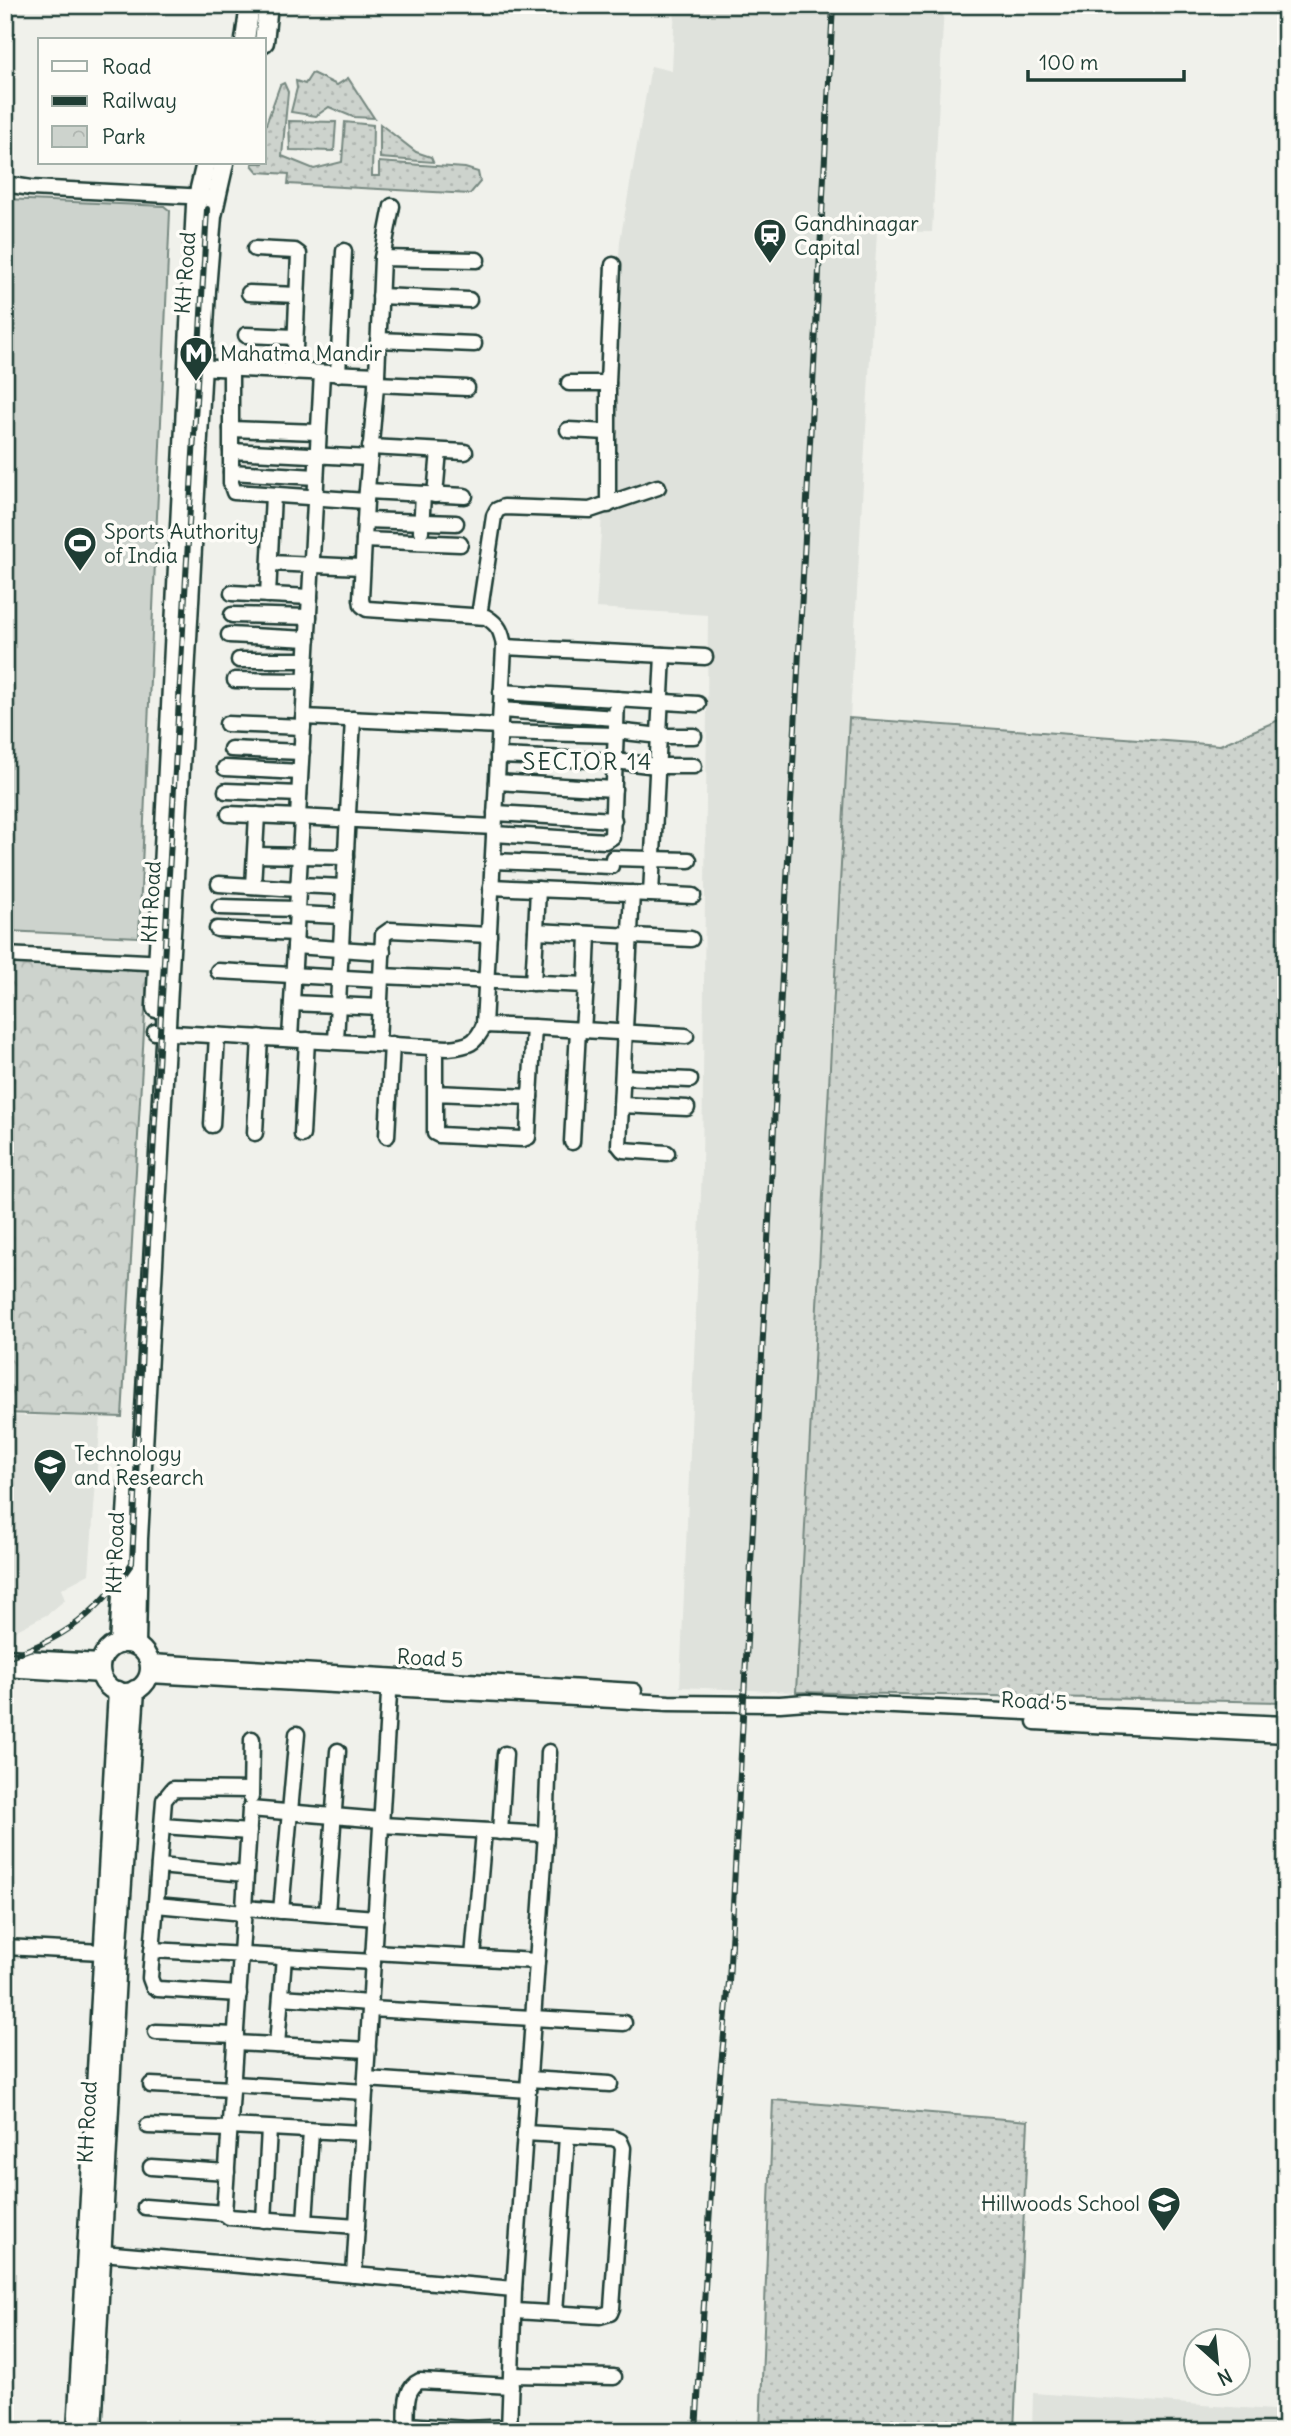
<svg xmlns="http://www.w3.org/2000/svg" width="1291" height="2436" viewBox="0 0 1291 2436" font-family="Delius,sans-serif">
	<style>
		.built { fill: #dfe2dc }
		.grass { fill: url(#grass-dots); stroke: #768880; stroke-width: 2 }
		.park { fill: url(#park-crowns); stroke: #768880; stroke-width: 2 }
		.garden { fill: #cdd3cd; stroke: #768880; stroke-width: 2 }
		.lines { fill: none; stroke-linecap: round; stroke-linejoin: round }
		.minor-casing { stroke: #1f3d34; stroke-width: 19 }
		.major-casing { stroke: #1f3d34; stroke-width: 23 }
		.minor { stroke: #fdfcf7; stroke-width: 14 }
		.major { stroke: #fdfcf7; stroke-width: 18 }
		.rail-casing { stroke: #1f3d34; stroke-width: 6 }
		.rail { stroke: #fdfcf7; stroke-width: 3.5; stroke-dasharray: 10; stroke-linecap: butt }
		.labels { text-anchor: middle; dominant-baseline: central; stroke-width: 7; stroke-linejoin: round; paint-order: stroke }
		.poi-label { font-size: 21px; fill: #1f3d34; stroke: #fdfcf7; text-anchor: start }
		.street-label { font-size: 21px; fill: #1f3d34; stroke: #fdfcf7 }
		.neighbourhood-label { font-size: 23px; letter-spacing: 2px; fill: #1f3d34; stroke: #fdfcf7 }
	</style>
	<defs>
		<pattern id="grass-dots" width="8" height="8" patternUnits="userSpaceOnUse" patternTransform="scale(1.75)"><rect width="8" height="8" fill="#cdd3cd"/><path d="M2 2h.1M6 6h.1" fill="none" stroke="#b0b6b1" stroke-width="1.8" stroke-linecap="round"/></pattern>
		<pattern id="park-crowns" width="20" height="18" patternUnits="userSpaceOnUse" patternTransform="scale(1.75)"><rect width="20" height="18" fill="#cdd3cd"/><path d="M2 6a3 3 0 1 1 6 0M12 15a3 3 0 1 1 6 0" fill="none" stroke="#b0b6b1"/></pattern>
	</defs>
	<rect width="100%" height="100%" fill="#f0f1eb"/>
	<filter id="ink" filterUnits="userSpaceOnUse"><feTurbulence type="fractalNoise" baseFrequency=".0143" numOctaves="2"/><feDisplacementMap in="SourceGraphic" scale="14" xChannelSelector="R" yChannelSelector="G"/><feConvolveMatrix kernelMatrix="1 2 1 2 8 2 1 2 1" color-interpolation-filters="sRGB"/></filter>
	<g filter="url(#ink)">
		<g class="built">
			<polygon points="675,5 944,5 932,232 877,231 796,1692 680,1687 702,1170 708,615 596,608 620,241 651,66 672,71"/>
			<polygon points="5,1416 101,1416 89,1574 61,1589 65,1600 48,1614 11,1633 5,1632"/>
			<polygon points="1033,2393 1286,2411 1286,2431 1032,2431"/>
		</g>
		<g class="grass">
			<polygon points="312,73 337,85 348,78 374,118 353,117 329,107 316,116 291,112 297,88 296,81 305,84"/>
			<polygon points="284,83 288,92 282,156 314,169 342,162 345,122 373,125 372,176 379,176 379,162 465,168 478,172 480,182 470,194 288,184 289,174 258,172 252,165 253,163 264,163 264,130 280,85"/>
			<polygon points="289,121 336,122 334,151 290,150"/>
			<polygon points="380,124 416,152 431,157 433,162 380,158"/>
			<polygon points="1286,717 1286,1702 796,1692 849,718 1220,745"/>
			<polygon points="773,2100 1028,2121 1014,2431 760,2431"/>
		</g>
		<polygon class="park" points="5,953 148,960 122,1417 5,1413"/>
		<polygon class="garden" points="5,199 164,206 170,211 139,937 5,931"/>
		<g class="lines">
			<defs>
				<g id="minor">
					<polyline points="5,184 31,188 207,197"/>
					<polyline points="255,249 295,251 299,254 294,372"/>
					<polyline points="382,258 392,206"/>
					<polyline points="249,293 297,295"/>
					<polyline points="380,296 469,300"/>
					<polyline points="246,335 295,337"/>
					<polyline points="378,340 474,344"/>
					<polyline points="231,369 231,483 234,492 366,501"/>
					<polyline points="338,374 344,251"/>
					<polyline points="377,375 382,258 477,260"/>
					<polyline points="569,383 608,383"/>
					<polyline points="376,384 467,388"/>
					<polyline points="231,429 318,432"/>
					<polyline points="568,430 608,432"/>
					<polyline points="370,447 465,452"/>
					<polyline points="231,451 370,458"/>
					<polyline points="231,472 316,477"/>
					<polyline points="367,491 465,496"/>
					<polyline points="435,495 439,451"/>
					<polyline points="608,505 608,383 613,265"/>
					<polyline points="365,520 456,523"/>
					<polyline points="421,531 423,494"/>
					<polyline points="364,540 460,544"/>
					<polyline points="270,563 362,567"/>
					<polyline points="232,593 310,597"/>
					<polyline points="268,595 273,495"/>
					<polyline points="232,615 309,617"/>
					<polyline points="479,616 494,516 497,510 504,507 590,510 658,487"/>
					<polyline points="229,635 308,639"/>
					<polyline points="504,647 705,657"/>
					<polyline points="239,660 306,660"/>
					<polyline points="235,680 305,681"/>
					<polyline points="501,692 698,704"/>
					<polyline points="501,710 616,718"/>
					<polyline points="303,717 500,726"/>
					<polyline points="227,724 303,727"/>
					<polyline points="616,731 660,736 694,736"/>
					<polyline points="499,732 616,735"/>
					<polyline points="231,749 302,752"/>
					<polyline points="498,756 615,761 657,766 694,766"/>
					<polyline points="225,768 300,772"/>
					<polyline points="497,782 614,789"/>
					<polyline points="226,791 299,794"/>
					<polyline points="495,813 614,820"/>
					<polyline points="229,814 298,817 322,373"/>
					<polyline points="298,817 494,827"/>
					<polyline points="494,834 605,841 612,837 617,699"/>
					<polyline points="255,855 346,857"/>
					<polyline points="613,858 689,860"/>
					<polyline points="493,861 611,866"/>
					<polyline points="219,884 297,889"/>
					<polyline points="297,885 344,887"/>
					<polyline points="253,886 257,815"/>
					<polyline points="491,887 651,894 663,655"/>
					<polyline points="538,889 536,931 691,939"/>
					<polyline points="632,893 619,1145 623,1150 667,1153"/>
					<polyline points="651,894 693,896"/>
					<polyline points="220,907 297,909"/>
					<polyline points="297,914 342,916"/>
					<polyline points="217,929 295,933"/>
					<polyline points="295,946 383,952"/>
					<polyline points="5,955 166,963"/>
					<polyline points="218,971 381,980"/>
					<polyline points="381,976 586,985 583,1030 534,1027"/>
					<polyline points="533,983 536,931"/>
					<polyline points="586,985 588,934"/>
					<polyline points="292,1003 380,1007"/>
					<polyline points="484,1025 534,1027 530,1097"/>
					<polyline points="583,1030 686,1036"/>
					<path d="M155,1032l293,16c20,-2 28,-4 36,-23l20,-378c-2,-15 -5,-22 -18,-30l-119,-8 -5,-4 -1,-6 5,-98 11,-126 -184,-8"/>
					<polyline points="290,1039 302,818"/>
					<polyline points="336,1041 353,719"/>
					<polyline points="378,1043 383,935 390,930 489,935"/>
					<polyline points="435,1048 435,1133 439,1135 523,1139 528,1137 530,1097 435,1093"/>
					<polyline points="623,1077 690,1080"/>
					<polyline points="621,1105 687,1108"/>
					<polyline points="212,1125 217,1035"/>
					<polyline points="255,1133 260,1037"/>
					<polyline points="302,1135 307,1040"/>
					<polyline points="387,1136 392,1044"/>
					<polyline points="572,1142 578,1030"/>
					<polyline points="5,1657 101,1662"/>
					<polyline points="150,1662 634,1691"/>
					<polyline points="5,1669 102,1675"/>
					<polyline points="149,1675 669,1703 780,1704 806,1702 1286,1724"/>
					<polyline points="1035,1722 1286,1735"/>
					<polyline points="251,1797 252,1739"/>
					<polyline points="381,1825 546,1834 549,1752"/>
					<polyline points="162,1826 249,1832"/>
					<polyline points="500,1832 505,1754"/>
					<polyline points="159,1866 246,1874"/>
					<polyline points="156,1905 244,1913"/>
					<polyline points="281,1911 297,1734"/>
					<polyline points="327,1914 338,1751"/>
					<polyline points="376,1918 244,1908 250,1809 381,1820"/>
					<polyline points="5,1947 102,1952"/>
					<polyline points="152,1950 373,1962"/>
					<polyline points="373,1952 537,1961"/>
					<polyline points="473,1957 484,1831"/>
					<polyline points="239,1994 158,1989 153,1986 150,1978 164,1800 173,1789 251,1790"/>
					<polyline points="281,1997 370,2003"/>
					<polyline points="370,2009 624,2023"/>
					<polyline points="156,2032 236,2035"/>
					<polyline points="235,2043 368,2050"/>
					<polyline points="277,2045 284,1957"/>
					<polyline points="366,2079 528,2090"/>
					<polyline points="529,2079 610,2084"/>
					<polyline points="233,2084 365,2092"/>
					<polyline points="151,2085 232,2089"/>
					<polyline points="148,2126 229,2129"/>
					<polyline points="230,2126 362,2133"/>
					<polyline points="151,2167 227,2172"/>
					<polyline points="145,2207 224,2213 244,1908"/>
					<polyline points="224,2213 229,2217 357,2226"/>
					<polyline points="264,2220 269,2129"/>
					<polyline points="305,2221 311,2132"/>
					<polyline points="91,2252 514,2289 509,2431"/>
					<polyline points="354,2275 390,1677"/>
					<polyline points="514,2289 546,1834"/>
					<polyline points="515,2311 600,2316 610,2313 612,2308 623,2148 620,2141 613,2138 525,2133"/>
					<polyline points="555,2313 567,2136"/>
					<polyline points="512,2375 614,2377"/>
					<polyline points="407,2425 467,2429 509,2427"/>
					<path d="M406,2431c2,-17 -4,-42 14,-50l91,5"/>
				</g>
				<g id="major">
					<polyline points="245,40 250,5"/>
					<polyline points="264,42 268,5"/>
					<polyline points="156,1008 196,205 206,163"/>
					<circle cx="125" cy="1668" r="25"/>
					<polyline points="119,1644 130,1466"/>
					<polyline points="136,1645 138,1539 206,290 212,216 224,163"/>
					<polyline points="77,2431 118,1691"/>
					<polyline points="92,2431 117,1956 135,1690"/>
				</g>
			</defs>
			<use href="#minor" class="minor-casing"/>
			<use href="#major" class="major-casing"/>
			<use href="#minor" class="minor"/>
			<use href="#major" class="major"/>
			<defs>
				<g id="rail">
					<path d="M5,1657c58,-16 94,-45 127,-94l10,-216 65,-1138"/>
					<polyline points="696,2431 715,2128 729,1982 833,5"/>
				</g>
			</defs>
			<use href="#rail" class="rail-casing"/>
			<use href="#rail" class="rail"/>
		</g>
	</g>
	<defs>
		<symbol id="station-pin" viewBox="-11 -11 22 30"><path d="M0 17L-7.5 6A9.5 9.5 0 1 1 7.5 6Z" fill="#1f3d34" stroke="#fdfcf7"/><path d="M-3-6H3Q5-6 5-4V2Q5 4 3 4L4.5 6H3L1.5 4h-3L-3 6H-4.5L-3 4Q-5 4-5 2V-4Q-5-6-3-6ZM-3.5-4v3h7v-3ZM-3.5 1v1.5H-2V1ZM2 1v1.5H3.5V1Z" fill="#fff"/></symbol>
		<symbol id="metro-pin" viewBox="-11 -11 22 30"><path d="M0 17L-7.5 6A9.5 9.5 0 1 1 7.5 6Z" fill="#1f3d34" stroke="#fdfcf7"/><path d="M-5.5 5V-5H-3L0 0L3-5H5.5V5H3V-.5L0 4L-3-.5V5Z" fill="#fff"/></symbol>
		<symbol id="stadium-pin" viewBox="-11 -11 22 30"><path d="M0 17L-7.5 6A9.5 9.5 0 1 1 7.5 6Z" fill="#1f3d34" stroke="#fdfcf7"/><path d="M0-5a6.5 5 0 1 0 0 10a6.5 5 0 1 0 0-10ZM-3.5-1.8h7v3.6h-7Z" fill="#fff"/></symbol>
		<symbol id="university-pin" viewBox="-11 -11 22 30"><path d="M0 17L-7.5 6A9.5 9.5 0 1 1 7.5 6Z" fill="#1f3d34" stroke="#fdfcf7"/><path d="M0-5L7-2L0 1L-7-2ZM-4 1L0 2.5L4 1V4Q0 6-4 4Z" fill="#fff"/></symbol>
		<symbol id="school-pin" viewBox="-11 -11 22 30"><path d="M0 17L-7.5 6A9.5 9.5 0 1 1 7.5 6Z" fill="#1f3d34" stroke="#fdfcf7"/><path d="M0-5L7-2L0 1L-7-2ZM-4 1L0 2.5L4 1V4Q0 6-4 4Z" fill="#fff"/></symbol>
	</defs>
	<g fill-rule="evenodd">
		<use href="#station-pin" x="751" y="216" width="38" height="52"/>
		<use href="#metro-pin" x="177" y="334" width="38" height="52"/>
		<use href="#stadium-pin" x="61" y="524" width="38" height="52"/>
		<use href="#university-pin" x="31" y="1446" width="38" height="52"/>
		<use href="#school-pin" x="1145" y="2184" width="38" height="52"/>
	</g>
	<g class="labels">
		<g class="poi-label">
			<text x="794" y="223">Gandhinagar<tspan x="794" dy="24">Capital</tspan></text>
			<text x="220" y="353">Mahatma Mandir</text>
			<text x="104" y="531">Sports Authority<tspan x="104" dy="24">of India</tspan></text>
			<text x="74" y="1453">Technology<tspan x="74" dy="24">and Research</tspan></text>
			<text x="1140" y="2203" text-anchor="end">Hillwoods School</text>
		</g>
		<g class="street-label">
			<text transform="translate(185 273) rotate(-86)">KH Road</text>
			<text transform="translate(151 902) rotate(-87)">KH Road</text>
			<text transform="translate(115 1553) rotate(-88)">KH Road</text>
			<text transform="translate(430 1658) rotate(3)">Road 5</text>
			<text transform="translate(1034 1701) rotate(3)">Road 5</text>
			<text transform="translate(87 2122) rotate(-87)">KH Road</text>
		</g>
		<g class="neighbourhood-label">
			<text x="588" y="761">SECTOR 14</text>
		</g>
	</g>
	<rect width="1291" height="2436" fill="none" stroke="#fdfcf7" stroke-width="28"/>
	<rect x="14" y="14" width="1263" height="2408" fill="none" stroke="#1f3d34" stroke-width="2.5" filter="url(#ink)"/>
	<rect x="38" y="38" width="228" height="126" fill="#fdfcf7" stroke="#a4b0a9" stroke-width="2"/>
	<rect x="52" y="61" width="35" height="10" fill="#fdfcf7" stroke="#a4b0a9" stroke-width="2"/>
	<text x="102" y="74" font-size="21" fill="#1f3d34">Road</text>
	<rect x="52" y="96" width="35" height="10" fill="#1f3d34" stroke="#a4b0a9" stroke-width="2"/>
	<text x="102" y="108" font-size="21" fill="#1f3d34">Railway</text>
	<rect x="52" y="126" width="35" height="21" fill="url(#park-crowns)" stroke="#a4b0a9" stroke-width="2"/>
	<text x="102" y="144" font-size="21" fill="#1f3d34">Park</text>
	<g transform="translate(1217 2362) rotate(153)"><circle r="33" fill="#fdfcf7" stroke="#a4b0a9" stroke-width="2"/>
	<path d="M0-5L12 26L0 18L-12 26Z" fill="#1f3d34"/>
	<text y="-10" font-size="19" font-weight="bold" text-anchor="middle" fill="#1f3d34">N</text>
	</g>
	<path d="M1028 70v10h156v-10" fill="none" stroke="#1f3d34" stroke-width="3.5"/>
	<text x="1039" y="70" font-size="21" fill="#1f3d34" stroke="#fdfcf7" stroke-width="5" paint-order="stroke">100 m</text>
</svg>
